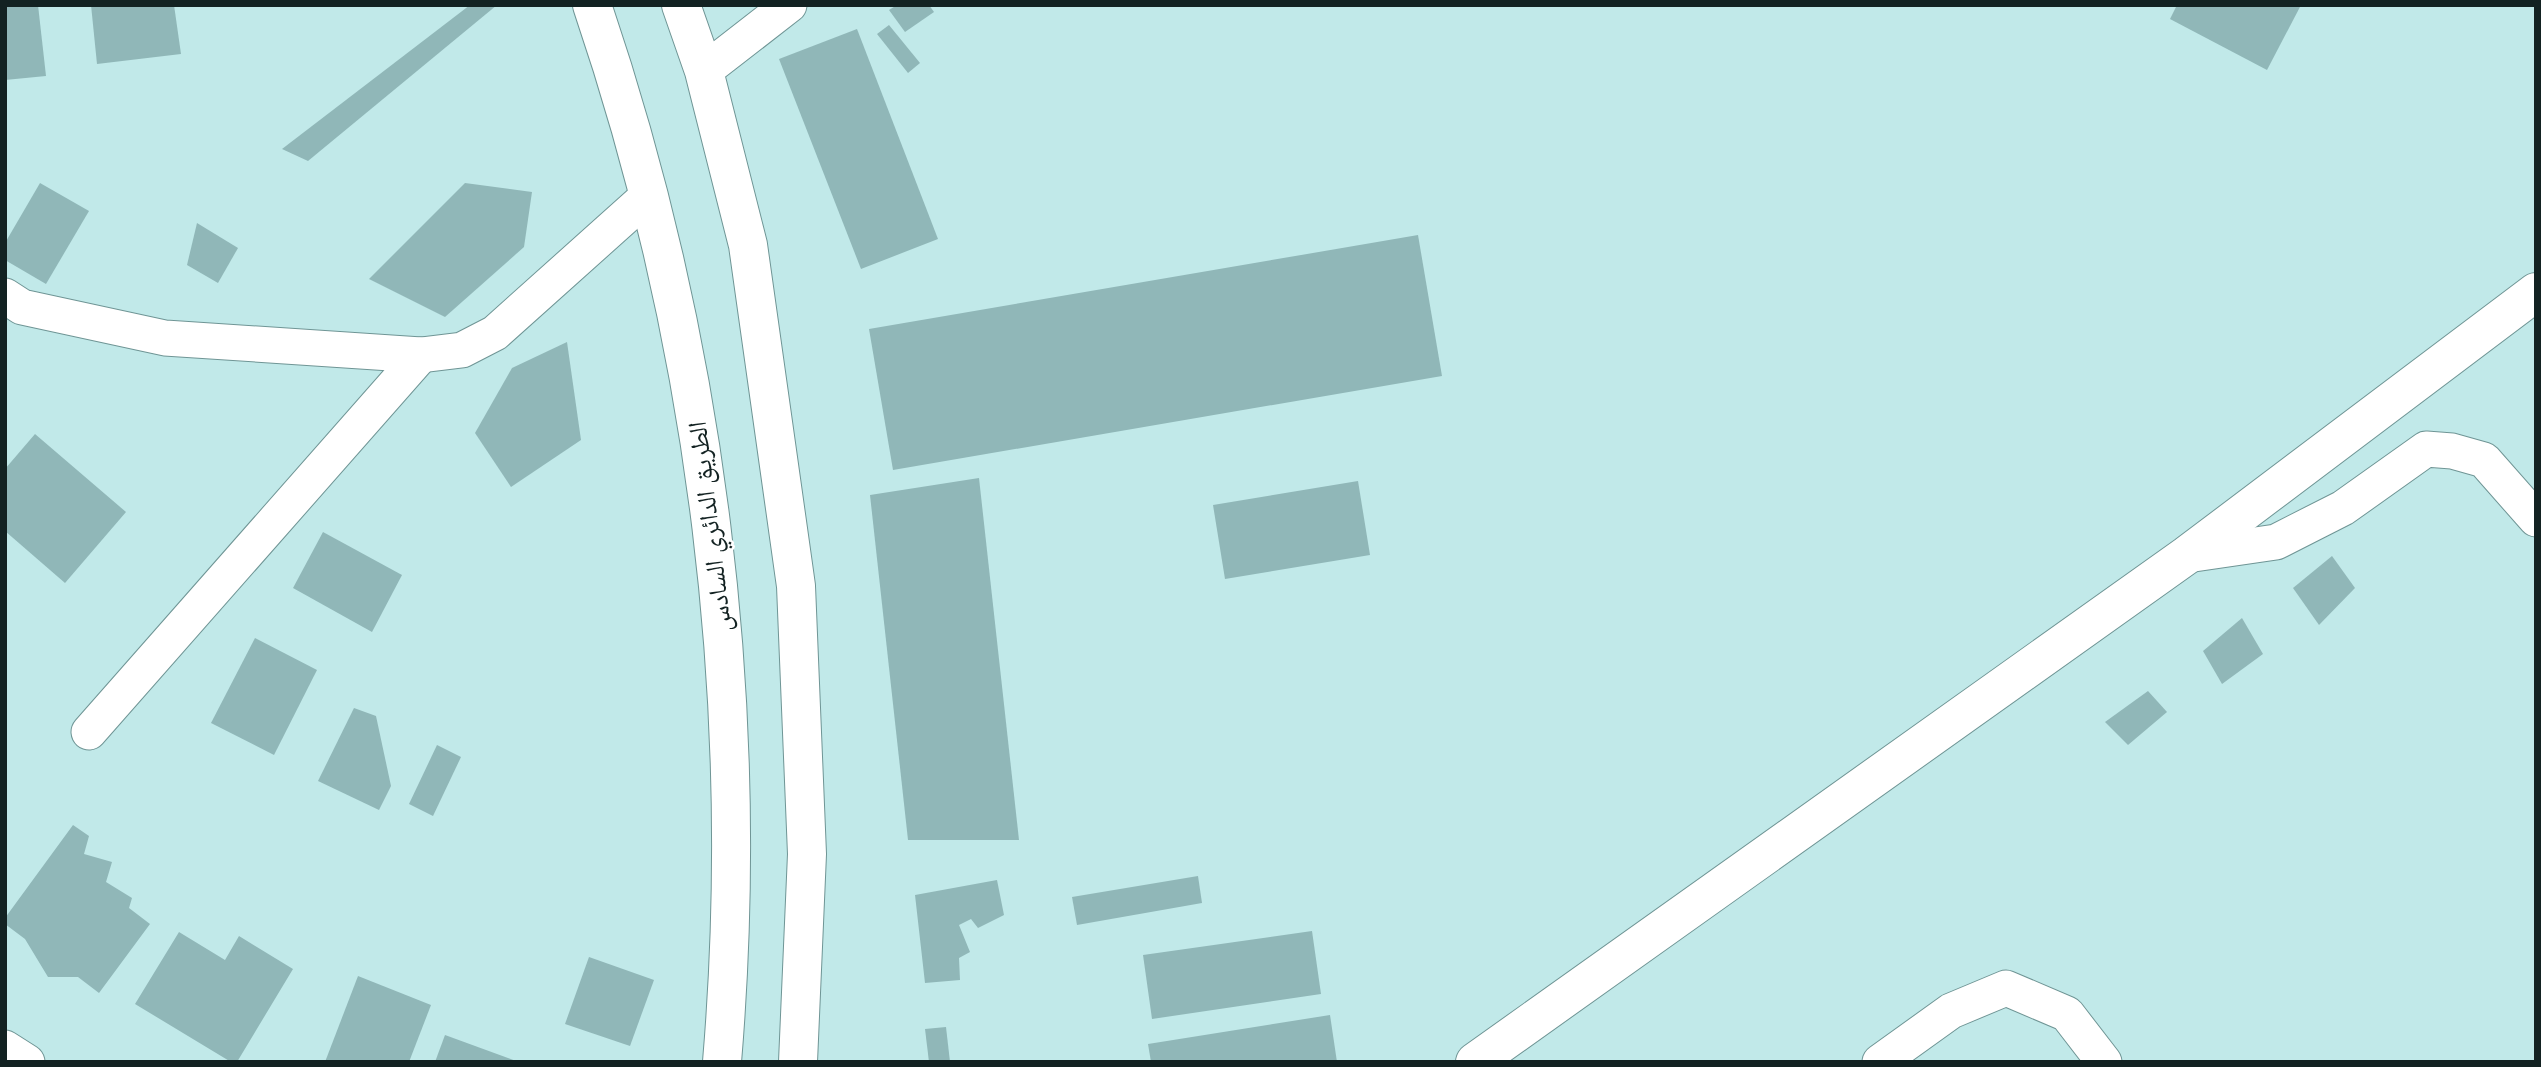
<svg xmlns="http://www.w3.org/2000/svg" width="2541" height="1067" viewBox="0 0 2541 1067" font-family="'Exo 2','Noto Naskh Arabic',sans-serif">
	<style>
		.building { fill: #90b7b8 }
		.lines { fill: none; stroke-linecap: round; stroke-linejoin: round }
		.street-casing { stroke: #6f9595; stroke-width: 37 }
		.secondary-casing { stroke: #6f9595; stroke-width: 40 }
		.highway-casing { stroke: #6f9595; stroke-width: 40 }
		.street { stroke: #fff; stroke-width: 35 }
		.secondary { stroke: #fff; stroke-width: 38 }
		.highway { stroke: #fff; stroke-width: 38 }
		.labels { text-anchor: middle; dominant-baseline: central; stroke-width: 5; stroke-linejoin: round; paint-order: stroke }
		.street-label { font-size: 26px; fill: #132222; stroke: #fff }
	</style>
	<rect width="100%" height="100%" fill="#c1e9e9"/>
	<g class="building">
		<polygon points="5,5 38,5 46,76 5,80"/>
		<polygon points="91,5 174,5 181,54 97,64"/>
		<polygon points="470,5 497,5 308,161 282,149"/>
		<polygon points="897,5 929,5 934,12 905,32 889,10"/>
		<polygon points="2177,5 2301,5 2267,70 2170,19"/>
		<polygon points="889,25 920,63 908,73 877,34"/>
		<polygon points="857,29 938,239 861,269 779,59"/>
		<polygon points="40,183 89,211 46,284 5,260 5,243"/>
		<polygon points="465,183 532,192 524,247 445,317 369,279"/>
		<polygon points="197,223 238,248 218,283 187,265"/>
		<polygon points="1418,235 1442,376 893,470 869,329"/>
		<polygon points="567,342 581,440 511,487 475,433 512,368"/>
		<polygon points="35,434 126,512 65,583 5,531 5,469"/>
		<polygon points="979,478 1019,840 908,840 870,495"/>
		<polygon points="1358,481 1370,555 1225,579 1213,505"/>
		<polygon points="323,532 402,575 372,632 293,588"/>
		<polygon points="2332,556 2355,588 2319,625 2293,588"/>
		<polygon points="2242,618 2263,654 2222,684 2203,651"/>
		<polygon points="255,638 317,670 274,755 211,723"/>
		<polygon points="2148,691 2167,712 2128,745 2105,722"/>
		<polygon points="354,708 376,716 391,786 379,810 318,781"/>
		<polygon points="437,745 461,757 433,816 409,804"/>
		<polygon points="73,825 89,836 84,854 112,862 106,882 132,898 129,908 150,924 99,993 78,977 48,977 25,939 5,924 5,918"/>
		<polygon points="1198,876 1202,903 1077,925 1072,897"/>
		<polygon points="997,880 1004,915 978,928 971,919 959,925 970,952 959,958 960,980 925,983 915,895"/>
		<polygon points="1312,931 1321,994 1152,1019 1143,955"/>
		<polygon points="179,932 225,960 239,936 293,969 237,1062 231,1062 135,1004"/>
		<polygon points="589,957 654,980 630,1046 565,1024"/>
		<polygon points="358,976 431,1005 409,1062 325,1062"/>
		<polygon points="1330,1015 1337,1062 1151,1062 1148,1044"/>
		<polygon points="946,1027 950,1062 929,1062 925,1029"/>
		<polygon points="445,1035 516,1061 516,1062 435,1062"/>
	</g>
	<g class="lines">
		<defs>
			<g id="street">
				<polyline points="704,71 789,5"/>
				<polyline points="5,296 22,307 165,338 421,355 462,350 495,333 649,195"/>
				<polyline points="2187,555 2276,542 2343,508 2426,449 2452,451 2484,460 2536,519"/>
				<polyline points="89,732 421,355"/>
				<polyline points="5,1048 27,1062"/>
				<polyline points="1880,1062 1951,1011 2006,988 2067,1014 2104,1062"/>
			</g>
			<polyline id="secondary" points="1475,1062 2187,555 2536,292"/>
			<g id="highway">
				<path d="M592,5c115,338 160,701 130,1057"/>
				<polyline points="681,5 704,71 748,245 796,586 807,854 798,1062"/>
			</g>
		</defs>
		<use href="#street" class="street-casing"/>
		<use href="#secondary" class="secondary-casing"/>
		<use href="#highway" class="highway-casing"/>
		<use href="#street" class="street"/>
		<use href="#secondary" class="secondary"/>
		<use href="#highway" class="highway"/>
	</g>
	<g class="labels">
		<g class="street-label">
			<text transform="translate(708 527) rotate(-97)">الطريق الدائري السادس</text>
		</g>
	</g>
	<rect width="2541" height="1067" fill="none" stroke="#132222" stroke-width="14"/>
</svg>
